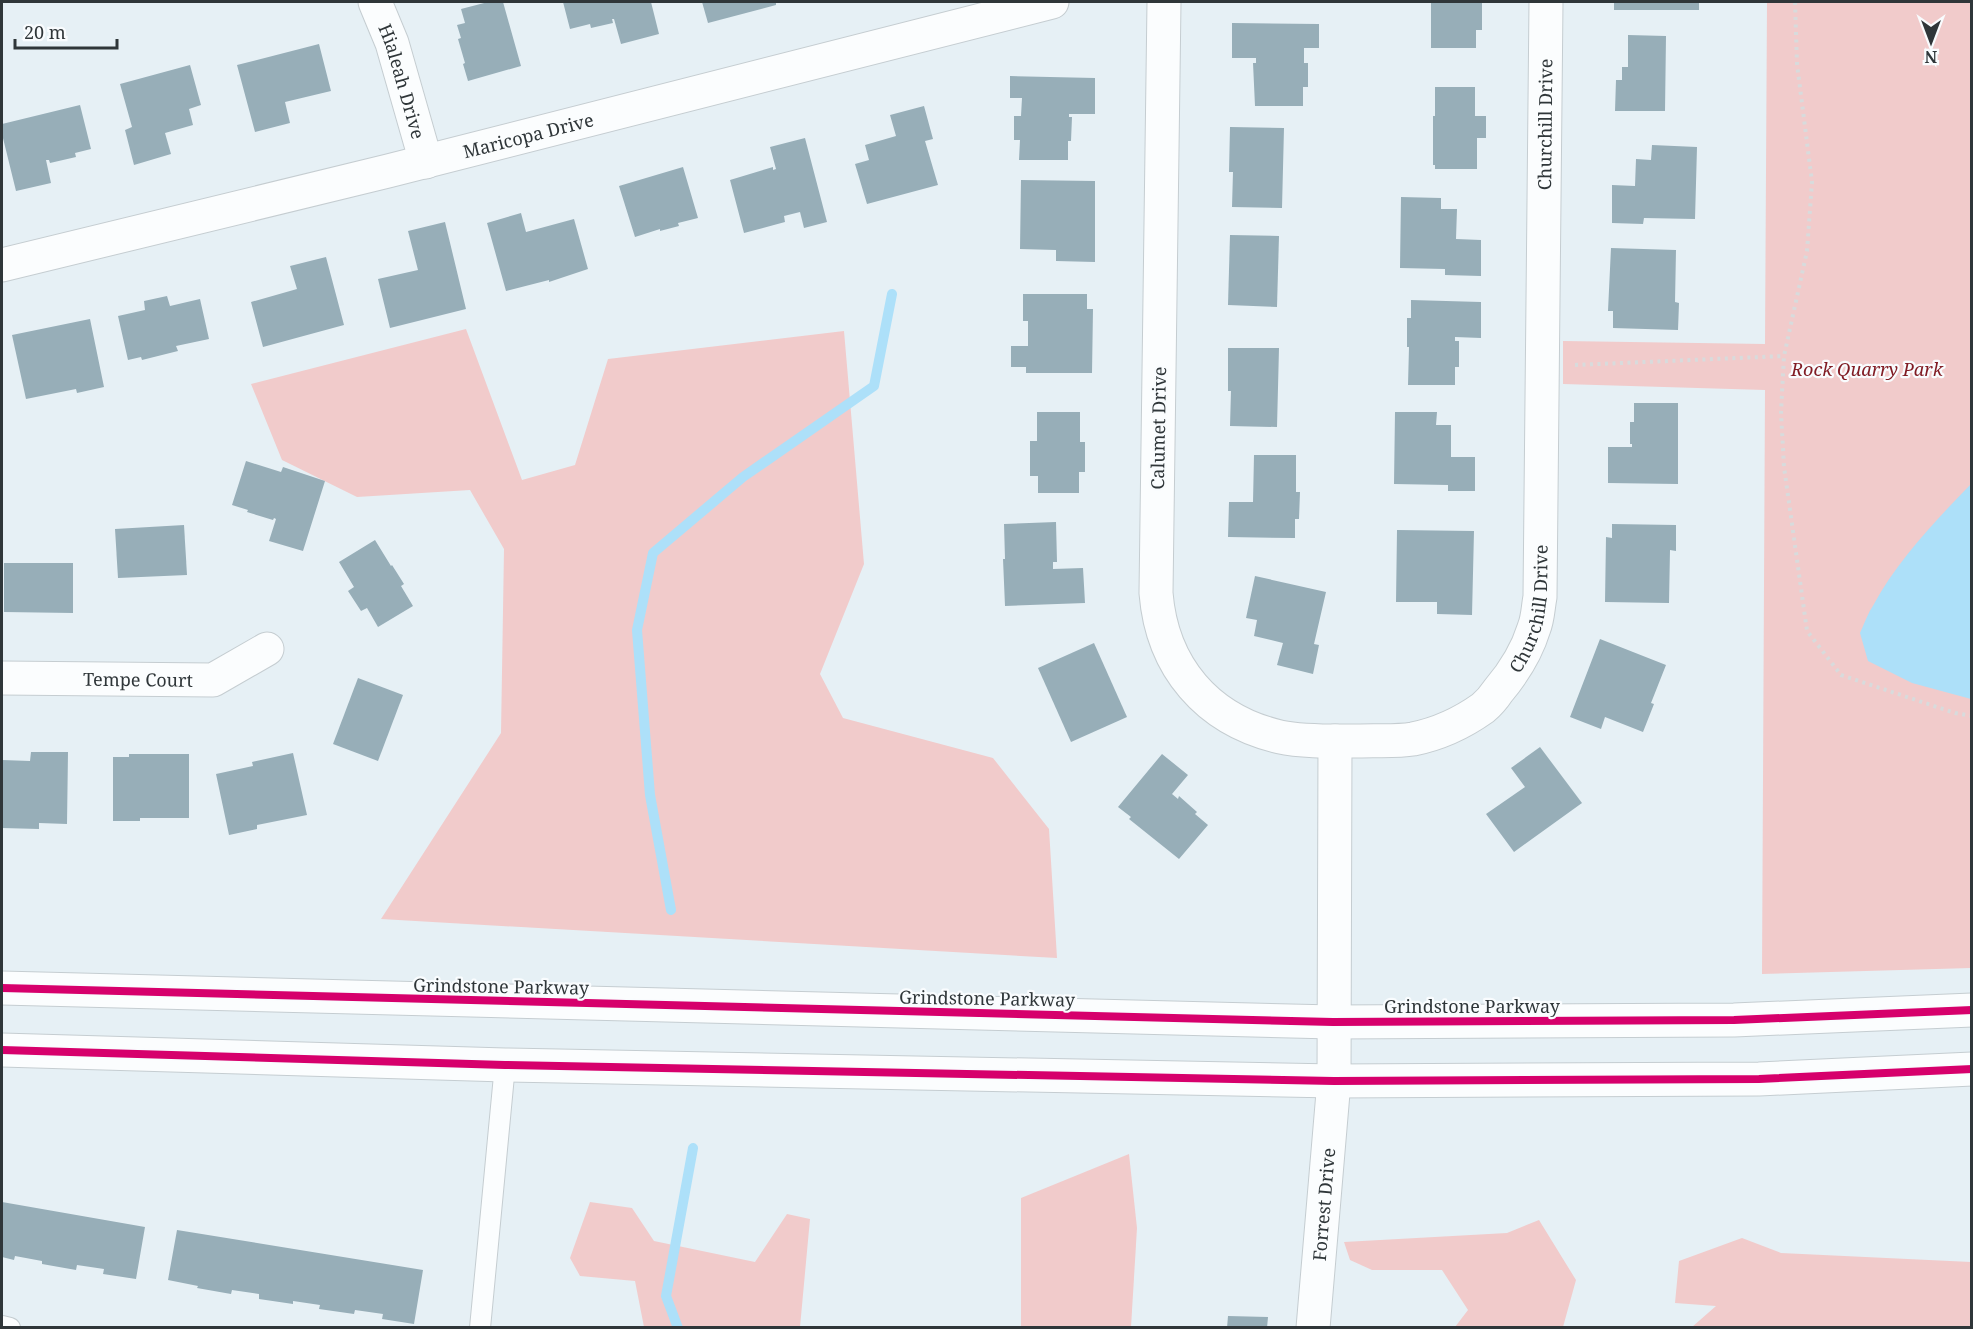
<svg xmlns="http://www.w3.org/2000/svg" width="1973" height="1329" viewBox="0 0 1973 1329" font-family="'Noto Serif',serif">
	<style>
		.green { fill: #f1cbcb }
		.water { fill: #ade0f9 }
		.lines { fill: none; stroke-linecap: round; stroke-linejoin: round }
		.stream { stroke: #ade0f9; stroke-width: 10 }
		.building { fill: #97aeb8 }
		.lane-casing { stroke: #c5cdd1; stroke-width: 22 }
		.street-casing { stroke: #c5cdd1; stroke-width: 35 }
		.primary-casing { stroke: #c5cdd1; stroke-width: 35 }
		.path { stroke: #d8dbdc; stroke-width: 4; stroke-dasharray: 3 4.5; stroke-linecap: butt }
		.lane { stroke: #fbfdfe; stroke-width: 20 }
		.street { stroke: #fbfdfe; stroke-width: 33 }
		.primary { stroke: #fbfdfe; stroke-width: 33 }
		.cycleway-casing { stroke: #f9fcfe; stroke-width: 11 }
		.cycleway { stroke: #d6006c; stroke-width: 8 }
		.labels { text-anchor: middle; dominant-baseline: central; stroke-width: 4.5; stroke-linejoin: round; paint-order: stroke }
		.street-label { font-size: 18px; fill: #2f3639; stroke: #f9fcfe }
		.park-label { font-size: 18px; font-style: italic; fill: #811c24; stroke: #f9fcfe }
	</style>
	<rect width="100%" height="100%" fill="#e6f0f5"/>
	<g class="green">
		<polygon points="1767,2 1971,2 1971,968 1762,974 1765,390 1563,384 1563,341 1765,344"/>
		<polygon points="466,329 522,480 575,465 608,359 844,331 864,564 820,674 843,718 993,758 1049,829 1057,958 381,919 501,733 504,549 470,490 357,497 282,460 251,384"/>
		<polygon points="1129,1154 1137,1228 1131,1327 1021,1327 1021,1198"/>
		<polygon points="590,1202 632,1208 654,1241 755,1262 787,1214 810,1219 800,1327 644,1327 635,1281 580,1276 570,1258"/>
		<polygon points="1539,1220 1576,1280 1563,1327 1455,1327 1468,1310 1442,1270 1372,1270 1350,1260 1344,1242 1507,1233"/>
		<polygon points="1742,1238 1781,1253 1971,1262 1971,1327 1692,1327 1716,1306 1675,1303 1679,1261"/>
	</g>
	<path class="water" d="M1971,484v215l-59,-16 -44,-22 -8,-28c4,-9 8,-20 14,-29 23,-43 63,-85 97,-120z"/>
	<g class="lines">
		<g class="stream">
			<polyline points="671,910 650,795 637,630 653,553 743,477 874,386 892,294"/>
			<polyline points="678,1328 666,1296 693,1148"/>
		</g>
	</g>
	<g class="building">
		<polygon points="488,2 503,2 521,66 468,81 463,64 465,63 458,39 461,38 457,25 465,23 461,9"/>
		<polygon points="563,2 651,2 659,34 621,44 614,19 612,19 613,23 591,28 590,24 570,29"/>
		<polygon points="702,2 776,2 776,5 708,23"/>
		<polygon points="1431,2 1482,2 1482,30 1476,30 1476,48 1431,48"/>
		<rect x="1614" y="2" width="85" height="8"/>
		<polygon points="1232,23 1319,24 1319,48 1304,48 1304,63 1308,63 1308,87 1303,87 1303,106 1255,106 1253,63 1256,63 1256,58 1232,58"/>
		<polygon points="1628,35 1666,36 1665,111 1615,111 1616,80 1622,80 1622,67 1628,67"/>
		<polygon points="319,44 331,91 285,102 290,123 255,132 237,65"/>
		<polygon points="190,65 201,105 189,109 193,125 165,133 171,154 134,165 125,130 132,127 120,84"/>
		<polygon points="1010,76 1095,78 1095,114 1069,114 1069,117 1072,117 1071,141 1068,141 1068,160 1019,160 1020,140 1014,140 1014,116 1021,116 1022,98 1010,98"/>
		<polygon points="1435,87 1475,87 1475,116 1486,116 1486,138 1477,138 1477,169 1435,169 1435,165 1433,165 1433,116 1435,116"/>
		<polygon points="80,105 91,149 75,153 76,157 50,163 49,160 46,160 51,183 16,191 2,134 2,124"/>
		<polygon points="924,106 933,139 925,141 938,185 867,204 855,164 869,160 865,145 896,136 890,115"/>
		<polygon points="1230,127 1284,128 1282,208 1232,207 1233,172 1229,172"/>
		<polygon points="805,138 827,222 804,228 800,212 784,216 785,222 744,233 730,180 773,167 773,170 776,169 770,147"/>
		<polygon points="1652,145 1697,147 1695,219 1644,218 1643,224 1612,223 1612,185 1635,186 1636,159 1651,160"/>
		<polygon points="683,167 698,218 678,223 679,226 660,231 660,229 635,237 619,186"/>
		<polygon points="1021,180 1095,181 1095,262 1056,261 1056,250 1020,249"/>
		<polygon points="1401,197 1441,198 1441,209 1457,209 1456,239 1481,240 1481,276 1445,275 1445,269 1400,268"/>
		<polygon points="521,213 526,232 574,219 588,269 549,282 549,280 506,291 487,223"/>
		<polygon points="445,222 466,309 390,328 378,279 418,270 408,231"/>
		<polygon points="1230,235 1279,236 1277,307 1228,305"/>
		<polygon points="1611,248 1676,250 1675,302 1679,303 1678,330 1613,328 1613,311 1608,311"/>
		<polygon points="326,257 344,325 263,347 251,302 297,289 290,266"/>
		<polygon points="1023,294 1087,294 1087,309 1093,309 1092,373 1026,373 1026,367 1011,367 1011,346 1028,346 1028,321 1023,321"/>
		<polygon points="167,296 170,306 200,299 209,339 176,346 178,351 142,360 141,357 128,360 118,316 145,310 144,301"/>
		<polygon points="1411,300 1481,302 1481,338 1455,337 1455,341 1459,341 1459,367 1455,367 1455,385 1408,385 1409,347 1407,347 1407,318 1411,318"/>
		<polygon points="90,319 104,387 77,393 76,389 26,399 12,335"/>
		<polygon points="1228,348 1279,348 1277,427 1230,426 1231,391 1228,391"/>
		<polygon points="1634,403 1678,403 1678,484 1608,483 1608,447 1632,447 1632,444 1630,444 1630,422 1634,422"/>
		<polygon points="1037,412 1080,412 1080,442 1085,442 1085,472 1079,472 1079,493 1038,493 1038,476 1030,476 1030,441 1037,441"/>
		<polygon points="1395,412 1437,412 1436,425 1451,425 1451,457 1475,457 1475,491 1448,491 1448,485 1394,484"/>
		<polygon points="1254,455 1296,455 1296,492 1300,492 1299,519 1295,519 1295,538 1228,537 1229,502 1253,502"/>
		<polygon points="246,461 281,472 283,467 325,481 303,551 269,541 276,519 274,518 273,520 247,512 248,510 232,505"/>
		<polygon points="1056,522 1057,562 1053,562 1053,569 1083,568 1085,603 1005,606 1003,559 1005,559 1004,524"/>
		<polygon points="1612,524 1676,525 1676,551 1670,550 1669,603 1605,602 1606,537 1612,538"/>
		<polygon points="184,525 187,575 118,578 115,529"/>
		<polygon points="1397,530 1474,531 1472,615 1437,614 1437,602 1396,602"/>
		<polygon points="375,540 391,566 392,565 404,584 401,586 413,606 378,627 367,608 361,611 348,591 354,587 339,562"/>
		<polygon points="4,563 73,563 73,613 4,612"/>
		<polygon points="1255,576 1326,592 1314,644 1319,645 1313,674 1277,665 1283,643 1254,636 1257,620 1246,618"/>
		<polygon points="1600,639 1666,665 1651,703 1654,704 1643,732 1605,717 1601,729 1570,717"/>
		<polygon points="1094,643 1127,717 1071,742 1038,668"/>
		<polygon points="358,678 403,695 378,761 333,744"/>
		<polygon points="1540,747 1582,803 1514,852 1486,814 1525,787 1511,768"/>
		<polygon points="31,752 68,752 67,824 39,823 39,829 2,828 2,760 30,761"/>
		<polygon points="293,753 307,815 257,825 257,829 229,835 216,774 253,766 252,762"/>
		<polygon points="129,754 189,754 189,818 140,818 140,821 113,821 113,757 129,757"/>
		<polygon points="1162,754 1188,775 1172,794 1178,799 1179,796 1197,812 1195,814 1208,825 1179,859 1129,819 1131,817 1118,807"/>
		<polygon points="2,1202 145,1227 136,1279 103,1274 104,1269 77,1265 76,1270 42,1264 42,1261 15,1256 14,1260 2,1257"/>
		<polygon points="177,1230 423,1270 414,1324 382,1319 383,1314 355,1310 354,1314 319,1309 320,1305 293,1301 293,1304 259,1299 259,1294 232,1290 231,1294 197,1288 198,1286 168,1280"/>
		<polygon points="1228,1316 1268,1317 1267,1328 1227,1328"/>
	</g>
	<g class="lines">
		<defs>
			<g id="lane">
				<polyline points="2,1326 10,1328"/>
				<polyline points="480,1328 505,1065"/>
			</g>
			<g id="street">
				<path id="s1" d="M375,2l17,41 34,119"/>
				<path id="s2" d="M1164,2l-8,591c6,74 51,127 124,144 23,5 55,4 78,4 17,-1 37,1 55,-2 25,-5 49,-16 70,-31 6,-5 11,-11 15,-17 16,-19 29,-40 36,-63 4,-10 4,-21 6,-31l6,-595"/>
				<path id="s3" d="M2,265l386,-94 664,-169"/>
				<path id="s4" d="M2,678l211,2 54,-31"/>
				<path id="s5" d="M1313,1328l21,-247 1,-340"/>
			</g>
			<g id="primary">
				<polyline points="2,988 1333,1022 1734,1020 1972,1010"/>
				<polyline points="2,1050 505,1065 1334,1081 1759,1079 1972,1069"/>
			</g>
		</defs>
		<use href="#lane" class="lane-casing"/>
		<use href="#street" class="street-casing"/>
		<use href="#primary" class="primary-casing"/>
		<g class="path">
			<polyline points="1795,2 1797,64 1812,182 1807,251 1784,356 1781,412 1784,467 1807,631 1841,675 1955,713 1972,716"/>
			<polyline points="1575,365 1784,356"/>
		</g>
		<use href="#lane" class="lane"/>
		<use href="#street" class="street"/>
		<use href="#primary" class="primary"/>
		<defs>
			<g id="cycleway">
				<polyline points="2,988 1333,1022 1734,1020 1972,1010"/>
				<polyline points="2,1050 505,1065 1334,1081 1759,1079 1972,1069"/>
			</g>
		</defs>
		<use href="#cycleway" class="cycleway-casing"/>
		<use href="#cycleway" class="cycleway"/>
	</g>
	<g class="labels">
		<g class="street-label">
			<text stroke="none"><textPath href="#s1" startOffset="84">Hialeah Drive</textPath></text>
			<text stroke="none"><textPath href="#s2" startOffset="1606">Churchill Drive</textPath></text>
			<text stroke="none"><textPath href="#s3" startOffset="542">Maricopa Drive</textPath></text>
			<text transform="translate(1158 428) rotate(-89)">Calumet Drive</text>
			<text stroke="none"><textPath href="#s2" startOffset="1120">Churchill Drive</textPath></text>
			<text stroke="none"><textPath href="#s4" startOffset="136">Tempe Court</textPath></text>
			<text transform="translate(501 986) rotate(1)">Grindstone Parkway</text>
			<text transform="translate(987 998) rotate(1)">Grindstone Parkway</text>
			<text x="1472" y="1006">Grindstone Parkway</text>
			<text stroke="none"><textPath href="#s5" startOffset="124">Forrest Drive</textPath></text>
		</g>
		<g class="park-label">
			<text x="1867" y="369">Rock Quarry Park</text>
		</g>
	</g>
	<rect width="1973" height="1329" fill="none" stroke="#2f3639" stroke-width="6"/>
	<g transform="translate(1931 42) rotate(180)" stroke="#f9fcfe" stroke-width="4.5" paint-order="stroke">
	<path d="M0-4.5L10 22L0 15L-10 22Z" fill="#2f3639"/>
	<text y="-9" font-size="16" font-weight="bold" text-anchor="middle" fill="#2f3639">N</text>
	</g>
	<path d="M15 39v9h102v-9" fill="none" stroke="#2f3639" stroke-width="3"/>
	<text x="24" y="39" font-size="18" fill="#2f3639" stroke="#f9fcfe" stroke-width="4.5" paint-order="stroke">20 m</text>
</svg>
